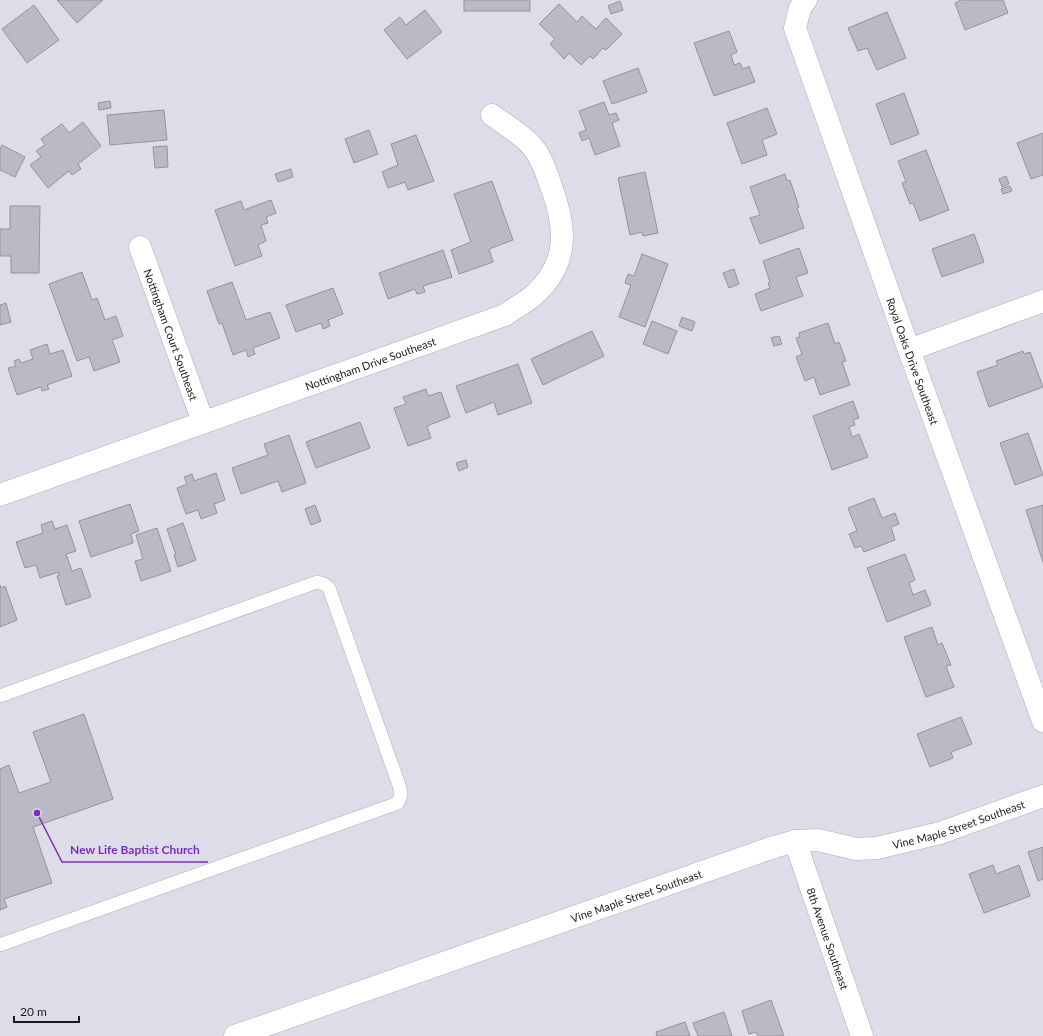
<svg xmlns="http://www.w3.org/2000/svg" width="1043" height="1036" viewBox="0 0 1043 1036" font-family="Lato,sans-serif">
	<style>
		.building { fill: #babac6; stroke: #93939f }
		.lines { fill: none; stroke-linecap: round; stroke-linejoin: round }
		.lane-casing { stroke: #aaabb7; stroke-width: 14 }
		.street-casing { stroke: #aaabb7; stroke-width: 23 }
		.lane { stroke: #fff; stroke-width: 13 }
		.street { stroke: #fff; stroke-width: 22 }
		.labels { text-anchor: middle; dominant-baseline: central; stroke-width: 3; stroke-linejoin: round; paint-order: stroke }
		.street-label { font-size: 11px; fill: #1a1a1f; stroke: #ddddea }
		.leader { fill: none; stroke: #7b2cbf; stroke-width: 1.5 }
		.callout-dot { fill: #7b2cbf; stroke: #ddddea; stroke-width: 1.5 }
		.callout-label { font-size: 12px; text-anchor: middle; font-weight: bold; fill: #7b2cbf; stroke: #ddddea; stroke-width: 3; stroke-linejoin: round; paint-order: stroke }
	</style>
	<rect width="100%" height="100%" fill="#ddddea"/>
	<g class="building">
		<polygon points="57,0 103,0 77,23"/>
		<rect x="464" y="0" width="66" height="11"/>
		<polygon points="961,0 1003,0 1008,13 965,30 955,3"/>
		<polygon points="620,1 623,10 611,14 608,6"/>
		<polygon points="559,4 577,22 582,16 596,29 606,18 622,34 606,50 603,48 593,59 590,56 581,65 569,53 564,59 550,44 555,39 539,24"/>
		<polygon points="34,5 59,40 27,63 2,29"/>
		<polygon points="425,10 442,32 407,59 384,30 400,17 406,25"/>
		<polygon points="887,12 906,58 877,70 867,48 858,51 848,28"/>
		<polygon points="729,31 737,52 731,55 734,65 740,63 743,69 749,66 755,82 714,96 694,43"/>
		<polygon points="638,68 647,92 612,104 603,81"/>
		<polygon points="904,93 919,134 891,145 876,104"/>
		<polygon points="110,101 111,108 99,110 98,103"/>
		<polygon points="604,102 609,115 616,113 619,120 612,123 620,146 595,155 589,138 582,141 579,133 586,130 579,111"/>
		<polygon points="767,108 777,134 762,140 767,155 742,164 727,123"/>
		<polygon points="164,110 167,140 110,145 107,115"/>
		<polygon points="83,122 101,146 78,164 81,169 72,175 69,171 48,188 30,165 41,157 36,151 45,145 41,139 62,124 69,133"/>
		<polygon points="369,130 378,154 354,163 345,139"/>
		<polygon points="1043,133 1043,175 1031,179 1017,143"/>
		<polygon points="416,135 434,181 408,190 405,182 388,188 382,172 398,165 391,144"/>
		<polygon points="2,145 25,157 15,177 0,170 0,149"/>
		<polygon points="167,146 168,167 155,168 153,147"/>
		<polygon points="926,150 949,210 920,221 913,203 910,204 902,183 906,182 898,161"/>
		<polygon points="291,169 293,177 278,182 275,174"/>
		<polygon points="645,172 658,233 643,236 642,232 630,235 618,178"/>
		<polygon points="785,174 787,181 790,180 799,207 797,208 804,228 760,244 750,218 760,215 750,187"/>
		<polygon points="1006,176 1009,184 1002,187 999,179"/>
		<polygon points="492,181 513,240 489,249 493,262 459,274 451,250 471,242 454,194"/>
		<polygon points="1010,186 1012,191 1003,194 1001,189"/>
		<polygon points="271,200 276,213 266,217 268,223 261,225 266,241 258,245 262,256 235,266 215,210 241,201 244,210"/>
		<polygon points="10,206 40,206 39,273 11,273 11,256 0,256 0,229 10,229"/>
		<polygon points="974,234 984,262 942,277 932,249"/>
		<polygon points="799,248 808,273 796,277 803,296 761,311 755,294 770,288 768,283 770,282 763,261"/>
		<polygon points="443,250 452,277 423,286 425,292 417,294 415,289 388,299 379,273"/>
		<polygon points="642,254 668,264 645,327 619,317 631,285 625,283 628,274 634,276"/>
		<polygon points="734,269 739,284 729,288 723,273"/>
		<polygon points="82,272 92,300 97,298 105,320 116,316 123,336 112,340 120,362 94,371 89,357 77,361 49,284"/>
		<polygon points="232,282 246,320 270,312 280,338 253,348 255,354 248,357 246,350 233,355 222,323 219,324 207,291"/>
		<polygon points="333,288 343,314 328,320 330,326 323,329 321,323 296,332 286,305"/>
		<polygon points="6,303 11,322 0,325 0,305"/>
		<polygon points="682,317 695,322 692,331 679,326"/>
		<polygon points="652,321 677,331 668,354 643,344"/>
		<polygon points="828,323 835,344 839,342 846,361 842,362 850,385 820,395 814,377 805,381 796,357 802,354 796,338 800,337 799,333"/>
		<polygon points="592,331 604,356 543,385 531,359"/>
		<polygon points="779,336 782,344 774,346 771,338"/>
		<polygon points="47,344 50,354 63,350 72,376 47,385 49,389 42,391 41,387 17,395 8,368 16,366 14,361 19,359 21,363 33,359 30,350"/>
		<polygon points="1023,351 1024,354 1030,352 1043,387 989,407 977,372 998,365 996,361"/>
		<polygon points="518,364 532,403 498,415 494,402 466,413 456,386"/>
		<polygon points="426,389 428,396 441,392 450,417 427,426 431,438 408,446 394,408 406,404 403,397"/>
		<polygon points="853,401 859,418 853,420 855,425 849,427 852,437 859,434 868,457 832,470 813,416"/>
		<polygon points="360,422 370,448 316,468 306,442"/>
		<polygon points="1028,433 1043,475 1015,485 1000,443"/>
		<polygon points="289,435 306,483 282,492 278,481 241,494 232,468 268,455 264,444"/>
		<polygon points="466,460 468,467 459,471 456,463"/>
		<polygon points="216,473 225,500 214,504 217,513 201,519 198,510 186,514 177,488 187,484 184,477 192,474 194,481"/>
		<polygon points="874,498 882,518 895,513 899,524 891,527 895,540 864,552 861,546 855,548 849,534 857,531 848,508"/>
		<polygon points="130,504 139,531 131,534 133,543 91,557 79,521"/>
		<polygon points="315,505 321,521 311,525 305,509"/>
		<polygon points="1043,505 1043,562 1026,510"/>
		<polygon points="52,521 55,529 67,525 76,551 66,554 72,571 81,568 91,597 66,605 57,576 59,575 59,572 40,578 36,565 25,568 16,542 43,533 41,525"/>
		<polygon points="183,523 196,560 178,567 174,555 176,555 167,529"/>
		<polygon points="157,528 171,571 141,581 135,561 143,559 136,535"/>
		<polygon points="905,554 915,580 909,583 913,595 925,590 931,605 887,622 867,568"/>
		<polygon points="0,585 1,588 5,586 17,620 0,627"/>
		<polygon points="932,627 938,645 942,643 951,665 946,666 954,687 926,697 904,637"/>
		<polygon points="84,714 113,799 33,827 52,883 4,899 7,907 0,910 0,769 9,765 19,793 51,782 33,732"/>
		<polygon points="961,717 972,744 951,752 953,758 930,767 917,734"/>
		<polygon points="1043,847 1043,879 1038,881 1028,852"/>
		<polygon points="993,865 996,874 1019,865 1030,896 984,913 969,874"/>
		<polygon points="771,1000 784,1036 758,1036 756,1032 749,1034 742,1011"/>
		<polygon points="724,1012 732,1036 698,1036 693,1023"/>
		<polygon points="685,1022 690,1036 657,1036 656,1032"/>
	</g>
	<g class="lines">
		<defs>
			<polyline id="lane" points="0,696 317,582 324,584 329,588 399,785 401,794 398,803 0,945"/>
			<g id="street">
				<path id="s1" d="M806,0l-6,8 -5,20 114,322 134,371"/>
				<path id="s2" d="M140,247l63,175"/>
				<polyline points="909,350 1043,301"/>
				<path id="s3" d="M0,495l505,-180c9,-7 22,-13 30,-21 35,-32 31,-68 16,-108 -5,-14 -10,-31 -20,-41 -10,-11 -27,-21 -39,-30"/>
				<path id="s4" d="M795,841l67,195"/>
				<path id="s5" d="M235,1036l539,-189 21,-6 23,-1 38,9 21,-1 63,-15 103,-37"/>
			</g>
		</defs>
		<use href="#lane" class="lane-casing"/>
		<use href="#street" class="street-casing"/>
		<use href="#lane" class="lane"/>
		<use href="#street" class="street"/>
	</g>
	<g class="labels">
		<g class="street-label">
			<text stroke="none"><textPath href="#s2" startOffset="93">Nottingham Court Southeast</textPath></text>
			<text stroke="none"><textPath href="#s1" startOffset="384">Royal Oaks Drive Southeast</textPath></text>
			<text stroke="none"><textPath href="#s3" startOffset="393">Nottingham Drive Southeast</textPath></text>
			<text stroke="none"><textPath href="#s5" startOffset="761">Vine Maple Street Southeast</textPath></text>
			<text stroke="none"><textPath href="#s5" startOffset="425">Vine Maple Street Southeast</textPath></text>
			<text stroke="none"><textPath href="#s4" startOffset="103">8th Avenue Southeast</textPath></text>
		</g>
	</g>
	<path class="leader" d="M37 813L62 862H208"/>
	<circle class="callout-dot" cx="37" cy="813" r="4"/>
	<g class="callout-label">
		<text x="135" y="854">New Life Baptist Church</text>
	</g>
	<path d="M14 1016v6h65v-6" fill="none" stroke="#1a1a1f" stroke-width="2"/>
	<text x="20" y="1016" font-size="12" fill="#1a1a1f" stroke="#ddddea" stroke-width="3" paint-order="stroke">20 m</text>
</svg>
